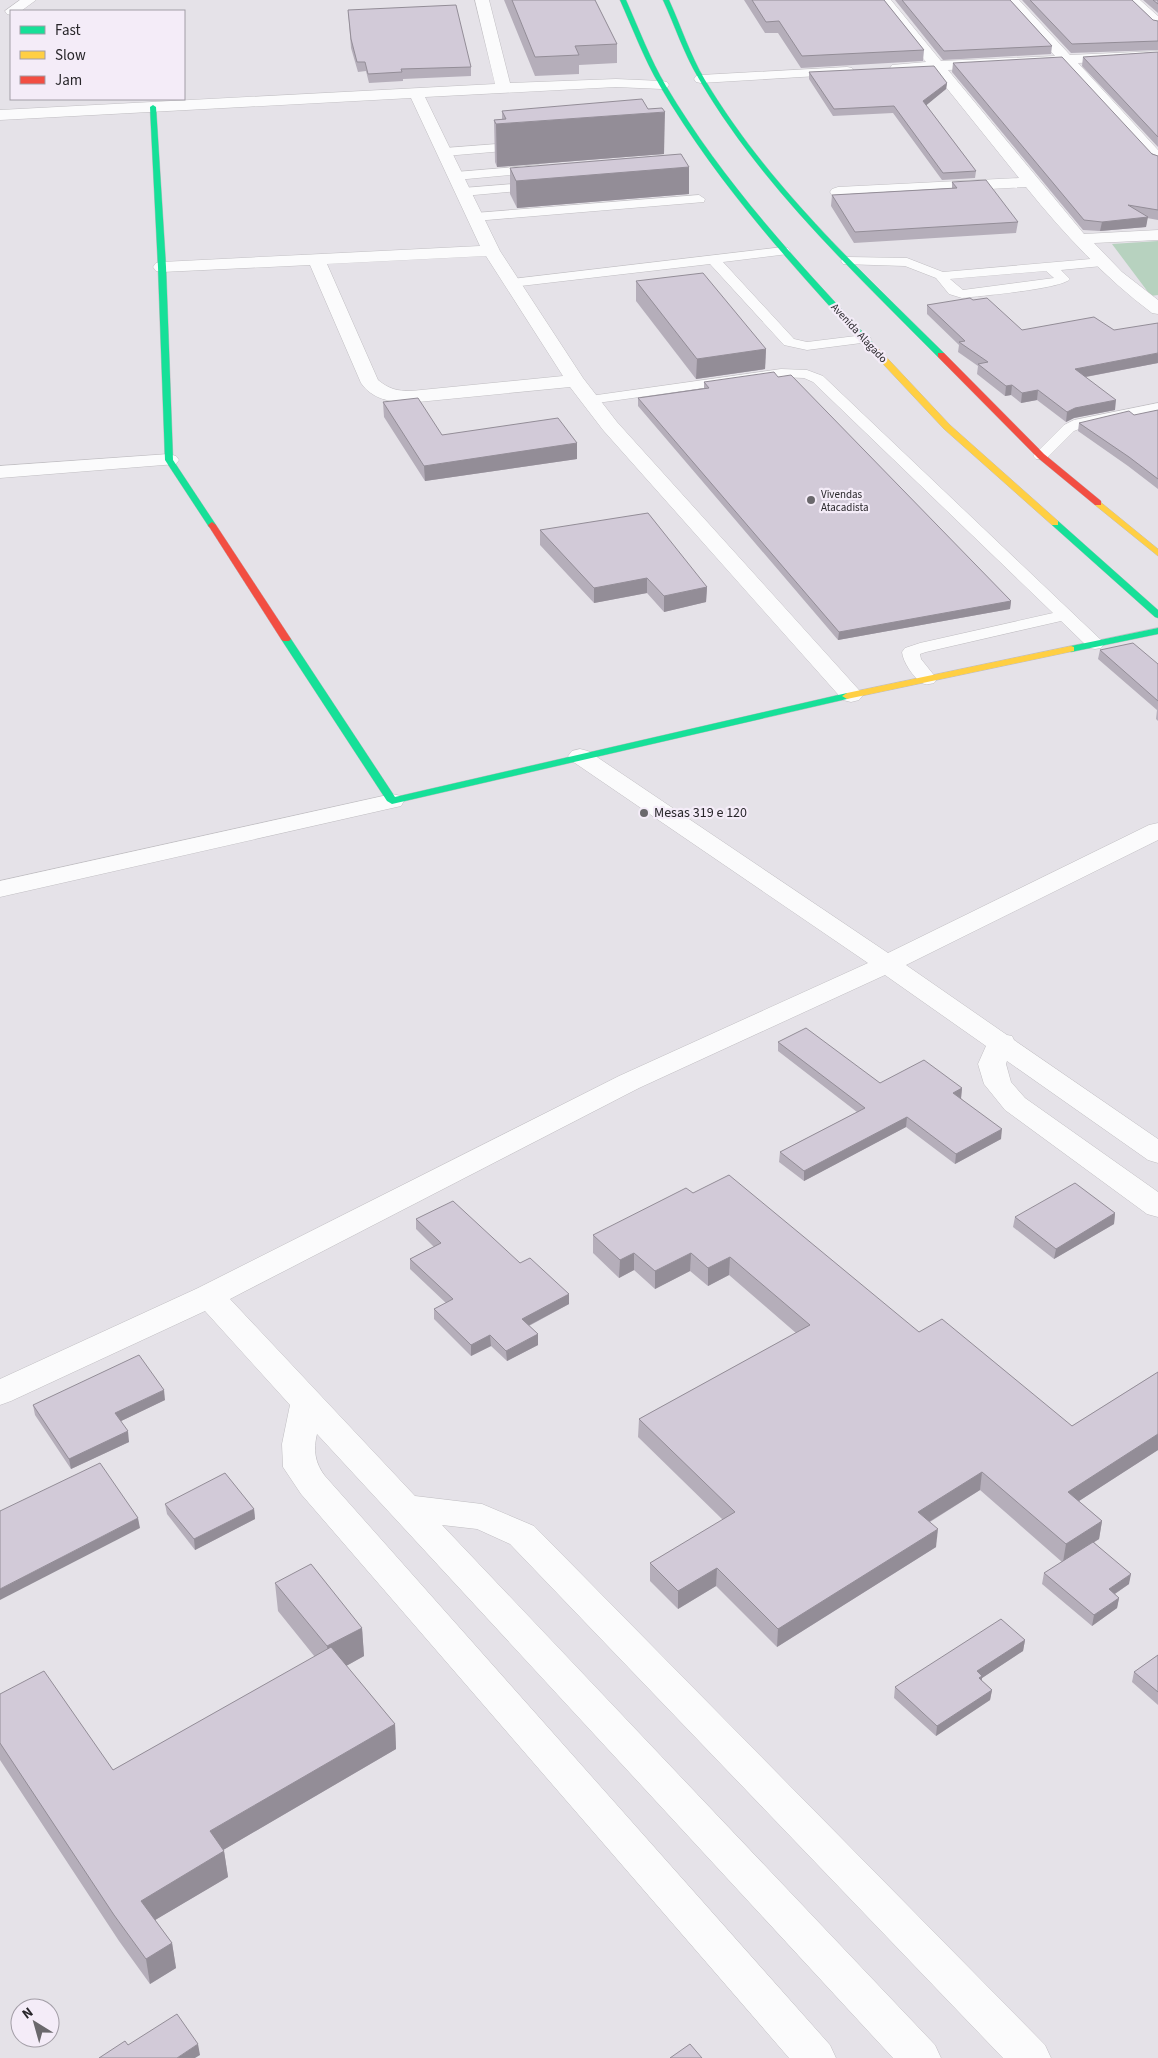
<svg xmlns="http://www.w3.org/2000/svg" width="1158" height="2058" viewBox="0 0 1158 2058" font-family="'Source Sans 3',sans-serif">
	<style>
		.green { fill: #b7d2bf }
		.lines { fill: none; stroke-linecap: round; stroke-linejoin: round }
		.lane-casing { stroke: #c0bec2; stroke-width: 1 }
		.street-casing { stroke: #c0bec2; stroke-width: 1 }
		.fast-casing { stroke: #c0bec2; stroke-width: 1 }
		.slow-casing { stroke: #c0bec2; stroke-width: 1 }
		.jam-casing { stroke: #c0bec2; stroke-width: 1 }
		.lane { fill: #fbfbfc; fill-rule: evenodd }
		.street { fill: #fbfbfc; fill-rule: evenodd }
		.fast { fill: #16e098; fill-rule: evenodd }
		.slow { fill: #ffcf43; fill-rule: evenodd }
		.jam { fill: #f24e42; fill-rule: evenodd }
		.wall { fill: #b5aeba }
		.shaded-wall { fill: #938d97 }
		.building { fill: #d2cad8; stroke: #938d97 }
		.poi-dot { fill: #6a686c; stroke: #f4ecf8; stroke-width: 2 }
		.labels { text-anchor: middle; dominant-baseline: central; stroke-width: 4.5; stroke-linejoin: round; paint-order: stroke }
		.far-street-label { font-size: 11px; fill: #28262a; stroke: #f4ecf8 }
		.far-poi-label { font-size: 11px; fill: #28262a; stroke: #f4ecf8; text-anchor: start }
		.poi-label { font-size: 14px; fill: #28262a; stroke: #f4ecf8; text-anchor: start }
	</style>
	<rect width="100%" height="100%" fill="#e5e2e8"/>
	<polygon class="green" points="1158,241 1158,295 1151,296 1112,244"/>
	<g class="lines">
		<defs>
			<g id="lane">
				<polygon points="524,142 530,146 528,149 445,156 439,152 445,148"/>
				<polygon points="538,165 542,166 544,169 542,172 456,180 450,176 456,172"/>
				<polygon points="538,182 544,186 542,189 463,196 457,192 463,188"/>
				<polygon points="699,195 705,199 704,202 475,221 469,217 475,213"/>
				<polygon points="783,247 788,248 790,251 788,254 723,262 794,339 807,342 864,335 869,336 871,339 869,342 807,350 784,345 710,264 512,287 505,283 512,279"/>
				<path d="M848,257l59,1 36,14 159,-14 7,4 -7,4 -41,4 9,9c-8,10 -91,17 -108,19l-13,-4 -13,-16 -31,-12 -62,-2 -2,-3 2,-3zM1046,271l8,7 -91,12 -13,-11z"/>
				<path d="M781,369l26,1 16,6 278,264 3,4 -3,4 -6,1 -6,-1 -28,-27 -135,31 -6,2 1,5 16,20 -3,4c-4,1 -8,2 -12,0 -9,-6 -19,-21 -20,-31l3,-4 15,-5 133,-30 -240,-231 -9,-4 -23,-1 -191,27 -5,-1 -2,-3 2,-3 5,-1z"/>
				<polygon points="1158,403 1158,411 1084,427 1074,431 1046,459 1036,459 1033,456 1064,425 1074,420"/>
			</g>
			<g id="street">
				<polygon points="20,0 36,0 21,11 11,11 11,15 7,14 5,11"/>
				<path d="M475,0h14l21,83 106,-4 46,2 5,1 2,3 -2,3 -5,1 -46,-2 -191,10 75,154 83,127 34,44 242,268 4,5 -4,5 -8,2 -8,-2 -240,-270 -33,-43 -152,15c-21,1 -44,0 -57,-19l-51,-118 -148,7 -6,-1 -3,-4 3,-4 6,-1 318,-16 -69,-148 -411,22v-10l495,-26zM486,256l77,120 -152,15c-14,0 -22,-2 -33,-11l-51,-116z"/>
				<path d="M877,0h14l50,61 114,-5 -51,-56h15l51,55 88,-4v8l-80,4 80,87v14l-6,-2 -90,-98 -114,6 136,164 74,-4v10l-64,3 28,29 36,28v14l-6,-1c-48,-36 -88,-79 -126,-126l-188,10 -6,-2 -2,-3 2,-3 6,-2 181,-9 -86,-107h-41l-2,-3 2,-3 34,-3z"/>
				<polygon points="1125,0 1140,0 1158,16 1158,28 1153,27"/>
				<polygon points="847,67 852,68 854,71 852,74 701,83 696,82 694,79 696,76 701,75"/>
				<polygon points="169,454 176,456 179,460 176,464 0,478 0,466"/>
				<path d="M580,749l8,2 300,202 261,-128 9,-2v17l-252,125 101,70 5,1 2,4 144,99v24l-10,-3 -141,-99 -1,3 5,18 14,16 133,94v25l-11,-3 -142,-104 -21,-26 -6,-20 8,-18 -101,-71 -246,113 -409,211 185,197 67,8 52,22 511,519 6,13h-48l-493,-514 -33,-15 -35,-4 493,520 6,13h-48l-576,-624c-4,16 -2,29 8,42l505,569 6,13h-47l-488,-564 -18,-27 -1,-23 8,-39 -85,-94 -194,90 -11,4v-26l198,-91 421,-212 249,-113 -296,-202 -4,-5 4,-5z"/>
				<polygon points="392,794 401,796 404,801 401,806 0,897 0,881"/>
			</g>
			<g id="fast">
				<path d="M620,0h6c13,29 24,59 40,86 57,96 133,178 209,259v4h-6c-76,-82 -152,-166 -209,-263 -16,-27 -27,-57 -40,-86z"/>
				<path d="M663,0h6c12,26 21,55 36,80 62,104 153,188 239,273v4h-6c-86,-87 -177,-172 -239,-278 -15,-25 -24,-53 -36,-79z"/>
				<polygon points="153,105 156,107 166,267 173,460 216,525 212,528 209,527 165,460 158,267 150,107"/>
				<polygon points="1055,520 1058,521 1158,610 1158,618 1155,617 1052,525 1052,521"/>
				<polygon points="1158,628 1158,634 1071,652 1066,649 1071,646"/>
				<polygon points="286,636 291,639 395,797 847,693 852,696 847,699 392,804 387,801 281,639"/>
			</g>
			<g id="slow">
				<polygon points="869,345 875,345 950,425 1058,521 1058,525 1052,525 944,429 869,349"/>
				<polygon points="1098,500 1158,549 1158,556 1095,505 1095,501"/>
				<polygon points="1071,646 1074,647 1074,651 847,699 842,696 847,693"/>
			</g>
			<g id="jam">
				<polygon points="938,353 944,353 1044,454 1101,501 1101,505 1095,505 1038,458 938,357"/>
				<polygon points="212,522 216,525 291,639 289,641 283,641 281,639 208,525"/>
			</g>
		</defs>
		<use href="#lane" class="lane-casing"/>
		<use href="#street" class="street-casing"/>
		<use href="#fast" class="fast-casing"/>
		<use href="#slow" class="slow-casing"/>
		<use href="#jam" class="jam-casing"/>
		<use href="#lane" class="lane"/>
		<use href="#street" class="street"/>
		<use href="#fast" class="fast"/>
		<use href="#slow" class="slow"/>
		<use href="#jam" class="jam"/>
	</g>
	<g class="wall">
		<polygon points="504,0 595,0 617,44 617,63 579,65 579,74 535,76"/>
		<polygon points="744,0 884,0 924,50 923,61 801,68 778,33 765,33"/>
		<polygon points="895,0 1010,0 1052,46 1051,54 943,60"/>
		<polygon points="1022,0 1132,0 1153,20 1158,21 1158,50 1071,53"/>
		<polygon points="1143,0 1158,0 1158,13"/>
		<polygon points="348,10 471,67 471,76 403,79 403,81 369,83 366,71 358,72 351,48"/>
		<polygon points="1158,52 1158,147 1082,66 1083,57"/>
		<polygon points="953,63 1158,156 1158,220 1147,218 1146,227 1100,231 1083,230 952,72"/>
		<polygon points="809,72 947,83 946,89 926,105 976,171 975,178 942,180 893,113 833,116 809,79"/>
		<polygon points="648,109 664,154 497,167 495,162 494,120 502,119 502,111"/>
		<polygon points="689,167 689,194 517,208 510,194 510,168"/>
		<polygon points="952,182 1018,222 1016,233 854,243 831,206 832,195 952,188"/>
		<polygon points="636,281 766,349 765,369 696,379 636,301"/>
		<polygon points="973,300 1022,330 1158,363 1086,377 1115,410 1074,418 1066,422 1037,400 1021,403 1011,395 1005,396 977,374 978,366 958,352 959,345 927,314 927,305"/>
		<polygon points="778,377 1011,601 1010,609 838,640 638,406 638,398 704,388 704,382"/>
		<polygon points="383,402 442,435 577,443 577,459 425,481 384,417"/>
		<polygon points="1158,410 1158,489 1128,466 1078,431 1079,423 1142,414"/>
		<polygon points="540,530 707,587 706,602 664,612 647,593 594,603 540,545"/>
		<polygon points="1100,650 1158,664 1158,721 1156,719 1157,710 1098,659"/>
		<polygon points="778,1042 880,1083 962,1088 961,1098 1001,1139 955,1164 906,1127 804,1181 779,1162 780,1152 857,1112 778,1051"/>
		<polygon points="693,1193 1072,1426 1158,1372 1158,1450 1079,1501 1102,1521 1099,1539 1094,1542 1129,1584 1115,1594 1119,1598 1117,1608 1092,1626 1042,1584 1044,1573 1062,1562 980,1490 930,1522 936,1547 777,1647 716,1586 678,1609 650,1581 650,1563 723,1520 638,1437 639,1419 796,1333 729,1275 708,1286 690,1271 655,1289 634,1270 619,1278 593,1253 593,1235"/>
		<polygon points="1115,1213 1114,1224 1054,1259 1013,1227 1015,1217"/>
		<polygon points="416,1219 520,1263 569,1304 529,1326 538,1334 538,1345 507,1361 491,1346 471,1356 434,1319 434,1309 446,1303 410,1269 410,1259 434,1247 416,1229"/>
		<polygon points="165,1400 121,1421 129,1442 71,1469 35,1415 33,1405"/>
		<polygon points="165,1504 254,1509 255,1519 195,1550 167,1514"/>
		<polygon points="275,1583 362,1628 364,1656 346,1666 395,1724 396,1749 223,1850 224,1851 228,1877 155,1920 172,1943 176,1968 150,1984 119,1941 0,1760 0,1694 113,1770 315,1657 278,1611"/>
		<polygon points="1025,1640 1023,1651 982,1678 981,1680 992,1690 990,1700 936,1736 894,1698 895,1687"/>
		<polygon points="1158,1655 1158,1705 1132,1682 1134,1672"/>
	</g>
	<g class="shaded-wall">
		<polygon points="947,83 946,89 923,108 923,101"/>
		<polygon points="665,112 664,154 497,167 496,124"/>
		<polygon points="689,167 689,194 517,208 516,181"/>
		<polygon points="1148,217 1146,227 1100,231 1102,222"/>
		<polygon points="766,349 765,369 696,379 697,359"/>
		<polygon points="1158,353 1158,363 1074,379 1075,369"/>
		<polygon points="1012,385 1011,395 1005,396 1006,386"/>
		<polygon points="1038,390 1037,400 1021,403 1022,393"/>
		<polygon points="1116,400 1115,410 1074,418 1066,422 1067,412 1075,408"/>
		<polygon points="577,443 577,459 425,481 424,466"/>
		<polygon points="647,578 647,593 594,603 594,588"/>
		<polygon points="707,587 706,602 664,612 664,596"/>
		<polygon points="1011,601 1010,609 838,640 839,632"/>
		<polygon points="962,1088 961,1098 952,1102 953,1093"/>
		<polygon points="907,1117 906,1127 804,1181 804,1171"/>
		<polygon points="1002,1129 1001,1139 955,1164 956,1154"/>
		<polygon points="1115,1213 1114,1224 1054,1259 1056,1249"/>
		<polygon points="634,1253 634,1270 619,1278 620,1260"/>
		<polygon points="691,1253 690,1271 655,1289 655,1271"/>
		<polygon points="730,1257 729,1275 708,1286 708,1268"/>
		<polygon points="569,1294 569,1304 522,1329 522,1319"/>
		<polygon points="538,1334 538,1345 507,1361 506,1351"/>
		<polygon points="490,1335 491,1346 471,1356 471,1345"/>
		<polygon points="164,1390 165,1400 117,1423 115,1413"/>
		<polygon points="128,1431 129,1442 71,1469 69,1459"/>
		<polygon points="1158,1434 1158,1450 1065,1510 1068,1492"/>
		<polygon points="982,1472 980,1490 916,1530 918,1512"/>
		<polygon points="254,1509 255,1519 195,1550 194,1539"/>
		<polygon points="138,1518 140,1528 0,1600 0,1589"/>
		<polygon points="1102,1521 1099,1539 1063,1562 1066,1544"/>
		<polygon points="938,1529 936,1547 777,1647 778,1629"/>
		<polygon points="717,1568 716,1586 678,1609 678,1591"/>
		<polygon points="1131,1574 1129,1584 1107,1599 1109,1589"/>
		<polygon points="1119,1598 1117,1608 1092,1626 1094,1615"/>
		<polygon points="362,1628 364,1656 330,1675 327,1646"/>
		<polygon points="1025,1640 1023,1651 982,1678 981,1687 977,1671"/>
		<polygon points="992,1690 990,1700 936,1736 937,1726"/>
		<polygon points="395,1724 396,1749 213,1856 210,1831"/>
		<polygon points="224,1851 228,1877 145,1926 141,1901"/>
		<polygon points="172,1943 176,1968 150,1984 146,1959"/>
		<polygon points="198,2044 200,2055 195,2058 177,2058"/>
	</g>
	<g class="building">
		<polygon points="512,0 595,0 617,44 575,46 579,55 535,57"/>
		<polygon points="752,0 884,0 924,50 802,56 779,21 766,22"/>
		<polygon points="902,0 1010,0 1052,46 944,51"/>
		<polygon points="1030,0 1132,0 1153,20 1158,21 1158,41 1072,44"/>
		<polygon points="1153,0 1158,0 1158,4"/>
		<polygon points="456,5 471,67 401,69 402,72 368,74 365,62 357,62 351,39 348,10"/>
		<polygon points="1158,52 1158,137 1083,57"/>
		<polygon points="1062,57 1152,154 1158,156 1158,210 1128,205 1148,217 1102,222 1084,220 953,63"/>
		<polygon points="934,66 947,83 923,101 976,171 943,173 894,106 834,109 809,72"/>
		<polygon points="642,99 648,109 662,108 665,112 496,124 494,120 506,119 502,111"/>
		<polygon points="681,154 689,167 516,181 510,168"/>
		<polygon points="986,180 1018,222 855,232 832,195 957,188 952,182"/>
		<polygon points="703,273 766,349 697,359 636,281"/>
		<polygon points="970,298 973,300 987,298 1022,330 1094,317 1114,330 1158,323 1158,353 1075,369 1116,400 1075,408 1067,412 1038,390 1022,393 1012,385 1006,386 978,364 988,362 959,342 965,341 927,305"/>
		<polygon points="774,372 778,377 791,375 1011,601 839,632 638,398 709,388 704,382"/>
		<polygon points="418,398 442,435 558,418 577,443 424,466 383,402"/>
		<polygon points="1158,410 1158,479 1129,457 1079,423 1129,411 1134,415"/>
		<polygon points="648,513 707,587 664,596 647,578 594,588 540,530"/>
		<polygon points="1133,643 1158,664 1158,701 1100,650"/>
		<polygon points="806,1028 880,1083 924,1060 962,1088 953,1093 1002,1129 956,1154 907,1117 804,1171 780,1152 865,1108 778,1042"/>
		<polygon points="729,1175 919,1332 942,1319 1072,1426 1158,1372 1158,1434 1068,1492 1102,1521 1066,1544 982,1472 918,1512 938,1529 778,1629 717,1568 678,1591 650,1563 735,1512 639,1419 810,1325 730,1257 708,1268 691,1253 655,1271 634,1253 620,1260 593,1235 686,1188 693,1193"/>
		<polygon points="1075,1183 1115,1213 1056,1249 1015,1217"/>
		<polygon points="453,1201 520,1263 530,1258 569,1294 522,1319 538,1334 506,1351 490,1335 471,1345 434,1309 453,1299 410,1259 441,1243 416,1219"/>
		<polygon points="139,1355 164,1390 115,1413 128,1431 69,1459 33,1405"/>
		<polygon points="100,1463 138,1518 0,1589 0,1511"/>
		<polygon points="225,1473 254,1509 194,1539 165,1504"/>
		<polygon points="1093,1542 1131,1574 1109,1589 1119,1598 1094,1615 1044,1573"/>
		<polygon points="311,1564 362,1628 327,1646 275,1583"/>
		<polygon points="1001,1619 1025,1640 977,1671 982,1676 979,1678 992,1690 937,1726 895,1687"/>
		<polygon points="331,1647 395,1724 210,1831 224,1851 141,1901 172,1943 146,1959 114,1915 0,1743 0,1694 44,1671 113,1770"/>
		<polygon points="1158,1655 1158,1692 1134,1672"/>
		<polygon points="177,2014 198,2044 177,2058 99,2058 125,2041 128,2045"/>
		<polygon points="690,2044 702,2058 670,2058"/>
	</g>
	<g class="poi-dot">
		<circle cx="811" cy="500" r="5"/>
		<circle cx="644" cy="813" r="5"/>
	</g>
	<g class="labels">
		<g class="far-street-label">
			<text transform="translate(859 333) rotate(47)">Avenida Alagado</text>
		</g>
		<g class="far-poi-label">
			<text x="821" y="494">Vivendas<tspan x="821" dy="13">Atacadista</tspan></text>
		</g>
		<g class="poi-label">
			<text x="654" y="813">Mesas 319 e 120</text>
		</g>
	</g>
	<rect x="10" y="10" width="175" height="90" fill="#f4ecf8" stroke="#a29da6"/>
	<rect x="20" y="26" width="25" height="8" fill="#16e098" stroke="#a29da6"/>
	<text x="55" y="35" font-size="15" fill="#28262a">Fast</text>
	<rect x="20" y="51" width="25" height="8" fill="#ffcf43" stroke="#a29da6"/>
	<text x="55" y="60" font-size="15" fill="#28262a">Slow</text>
	<rect x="20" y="76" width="25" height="8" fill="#f24e42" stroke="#a29da6"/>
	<text x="55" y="85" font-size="15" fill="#28262a">Jam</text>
	<g transform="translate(35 2023) rotate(323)"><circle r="24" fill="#f4ecf8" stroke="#a29da6"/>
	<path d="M0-4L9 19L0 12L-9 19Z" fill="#6a686c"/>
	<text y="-8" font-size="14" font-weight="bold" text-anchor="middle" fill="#28262a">N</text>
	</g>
</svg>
